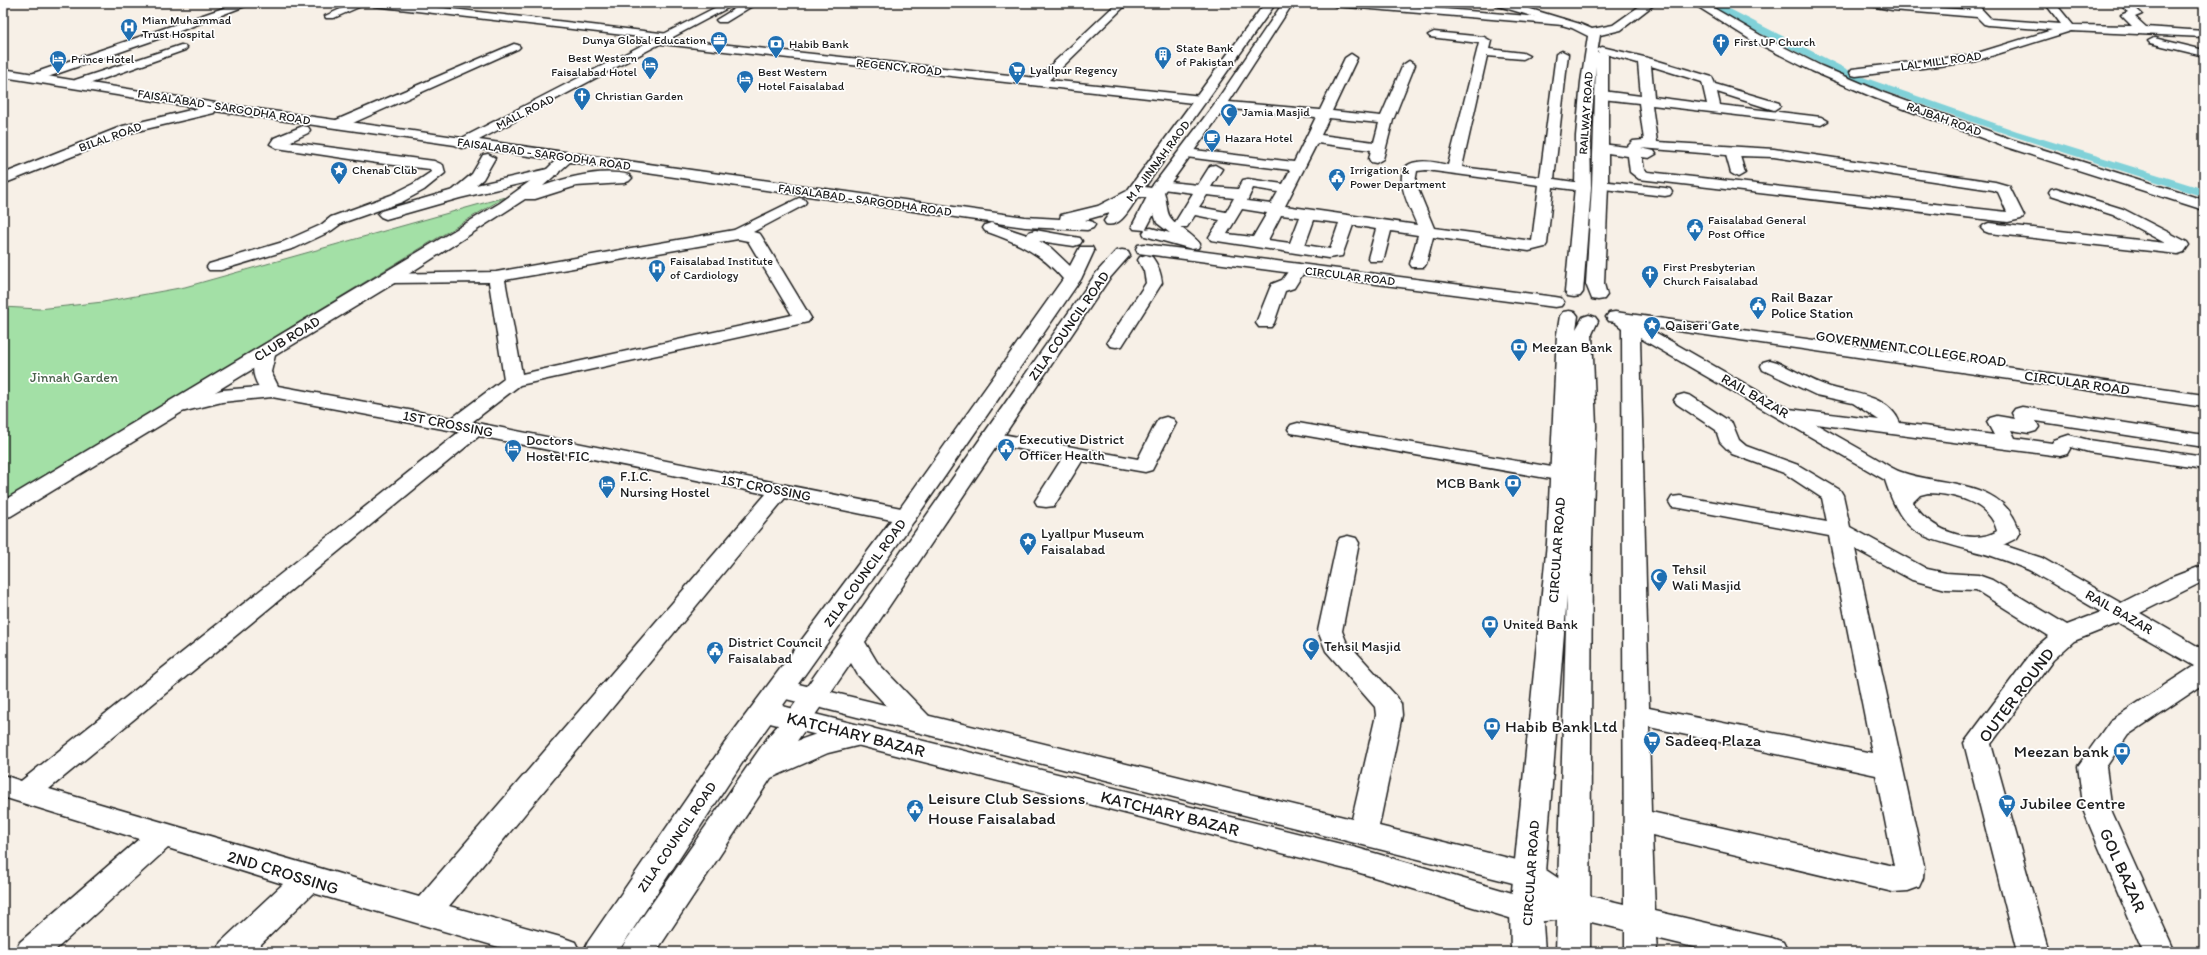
<svg xmlns="http://www.w3.org/2000/svg" width="2207" height="955" viewBox="0 0 2207 955" font-family="Itim,sans-serif">
	<style>
		.green { fill: #a3e0a6; stroke: #607e61 }
		.lines { fill: none; stroke-linecap: round; stroke-linejoin: round }
		.canal { fill: #80d1d8; fill-rule: evenodd }
		.minor-casing { stroke: #1c1c1c; stroke-width: 3 }
		.major-casing { stroke: #1c1c1c; stroke-width: 3 }
		.minor { fill: #fff; fill-rule: evenodd }
		.major { fill: #fff; fill-rule: evenodd }
		.labels { text-anchor: middle; dominant-baseline: central; stroke-width: 3.5; stroke-linejoin: round; paint-order: stroke }
		.far-poi-label { font-size: 12px; fill: #1c1c1c; stroke: #fff; text-anchor: start }
		.far-street-label { font-size: 12px; fill: #1c1c1c; stroke: #fff }
		.poi-label { font-size: 14px; fill: #1c1c1c; stroke: #fff; text-anchor: start }
		.street-label { font-size: 14px; fill: #1c1c1c; stroke: #fff }
		.park-label { font-size: 14px; fill: #4b614c; stroke: #fff }
		.near-street-label { font-size: 17px; fill: #1c1c1c; stroke: #fff }
		.near-poi-label { font-size: 17px; fill: #1c1c1c; stroke: #fff; text-anchor: start }
	</style>
	<rect width="100%" height="100%" fill="#f7f0e7"/>
	<filter id="ink" filterUnits="userSpaceOnUse"><feTurbulence type="fractalNoise" baseFrequency=".025" numOctaves="2"/><feDisplacementMap in="SourceGraphic" scale="8" xChannelSelector="R" yChannelSelector="G"/><feConvolveMatrix kernelMatrix="1 2 1 2 8 2 1 2 1" color-interpolation-filters="sRGB"/></filter>
	<g filter="url(#ink)">
		<polygon class="green" points="505,197 3,502 3,307 39,309 103,302 185,287"/>
		<g class="lines">
			<polygon class="canal" points="1707,3 1718,3 1860,76 2017,131 2204,189 2204,197 2009,135 1852,80 1742,24"/>
			<defs>
				<g id="minor">
					<polygon points="238,3 253,3 172,34 39,80 35,81 29,77 31,74"/>
					<polygon points="354,3 368,3 334,18 326,18 325,16"/>
					<polygon points="369,3 401,3 669,34 673,35 673,39 1037,78 1117,3 1128,3 1049,80 1202,96 1208,100 1202,104 662,44 658,43 658,39 374,6"/>
					<polygon points="1330,3 1373,3 1563,19 1568,22 1563,25 1335,6"/>
					<polygon points="1865,3 1971,10 1965,3 1976,3 1991,19 2061,24 2045,3 2055,3 2073,25 2132,26 2121,15 2128,12 2119,3 2130,3 2142,14 2135,17 2146,27 2204,31 2204,37 2071,31 1972,62 1856,76 1852,75 1850,72 1852,69 1971,55 2052,30 1988,25 1984,24 1977,17 1892,10 1866,5"/>
					<path d="M1434,32l50,5 7,4 -2,8 34,4 6,3 -6,3 -36,-3 -25,111 78,10 16,-123 6,-3 6,3 -14,125 34,5 2,3 -2,3 -5,1 -30,-4 -6,57 -2,3 -16,4 -96,-14 -7,27 -2,3h-12l-2,-3 8,-29 -27,-4 -7,27 -2,3h-12l-2,-3 8,-29 -23,-4 -11,31 -14,2 -117,-18 -2,-3 11,-17 -25,-5 -8,12h-10l-3,-3 19,-31 -38,-5 -2,-3 2,-3 5,-1 38,4 12,-19 5,-1 7,4 -11,18 27,2 5,-9 5,-1 35,5 7,-14 -104,-13 -7,-4 2,-3 5,-1 108,13 22,-45 -95,-9 -4,-1 -2,-3 2,-3 103,9 25,-52 6,-4 6,4 -25,53 49,5 22,-51 6,-4 6,4 -22,55 -10,39 -7,4 -5,-1 -2,-3 2,-9 -54,-7 -32,63 132,19c-6,-16 -31,-59 0,-63 10,-2 21,1 31,3l31,-122 -49,-6 -2,-2zM1329,118l50,5 -5,19 -53,-7zM1426,170l113,15 -7,56 -98,-13 -19,-46 2,-11zM1253,188l25,4 -7,12 -24,-3zM1207,195l27,3 -8,14 -27,-5zM1242,209l25,4 -14,24 -26,-3zM1281,215l19,2 -10,26 -22,-3zM1314,220l25,3 -9,26 -25,-4z"/>
					<polygon points="2154,38 2204,50 2204,56 2150,43 2148,41"/>
					<polygon points="514,44 518,45 520,47 518,49 344,127 334,127 332,124 334,121"/>
					<polygon points="181,45 185,46 187,48 185,50 83,86 75,86 73,83 75,80"/>
					<path d="M1602,47l46,11 64,19 3,7 64,19 1,3 -6,4 -57,-18 3,13 101,12 7,4 -7,4 -169,-20 5,37 117,7 221,33 14,4 15,30 -3,3 -13,3 -369,-43 -9,-7 -2,-16 -27,-4 -7,-4 7,-4 26,3 6,-6 11,-1 -5,-37 -37,-4 -6,-4 6,-4 39,5 -3,-33 -40,-11 -2,-2zM1651,66l51,16 5,22 -53,-7zM1641,148l85,7 5,18 7,4 7,-4 -5,-17 34,1 219,33 5,2 9,20 -359,-40 -4,-2 -2,-13 7,1 7,-4 -2,-3z"/>
					<polygon points="303,126 308,127 310,130 308,133 289,142 434,161 443,165 445,173 424,190 402,202 342,223 331,231 295,248 221,270 209,270 207,267 209,264 283,242 321,225 331,217 391,195 413,184 431,172 430,169 377,163 277,148 270,144 274,138"/>
					<polygon points="488,154 495,158 483,179 476,185 552,168 559,172 557,175 460,198 386,219 381,217 378,214 381,211 453,190 472,174 483,155"/>
					<polygon points="1600,181 1665,188 1670,189 1672,192 1670,195 1665,196 1595,188 1593,185 1595,182"/>
					<polygon points="2056,188 2123,209 2187,242 2189,245 2184,252 2178,254 1989,233 1984,231 1981,228 1984,225 1989,223 2165,243 2113,215 2051,195 2049,192 2051,189"/>
					<path d="M799,198l5,1 2,3 -2,3 -51,27 7,2 2,3 49,81 -3,4 -288,63 -48,37 434,87 8,2 3,5 -3,5 -8,2 -121,-25 -336,408 115,32 11,4 5,10h-64l-203,-59 -60,59h-37l5,-10 62,-58 -115,-36 -115,104h-38l5,-10 119,-103 -136,-42v-22l18,6 438,-349 -187,-35 -50,5 -49,12 -7,-2 -3,-4 3,-4 56,-14 37,-3c-9,-14 -7,-27 2,-40l6,-1 6,1 3,4 -5,21 7,14 174,32 52,-39 -15,-97 -99,1 -6,-1 -2,-4 2,-4 112,-2 238,-42zM738,239l10,2 44,74 -270,59 -17,-94zM479,436l287,58 -347,403 -370,-108z"/>
					<path d="M1146,255l6,2c6,8 9,16 10,26l-40,63 -6,1 -6,-1 -3,-4 39,-59 -2,-12 -6,-11 2,-3z"/>
					<polygon points="1298,264 1304,266 1306,269 1294,288 1285,291 1274,323 1271,327 1259,327 1256,323 1270,288 1272,284 1282,280 1292,266"/>
					<path d="M1621,315l6,1 162,93 90,11 -26,-17 -37,-8 -53,-25 -2,-4 2,-4 7,-2 7,2c17,8 35,19 53,25 24,7 59,8 70,36l94,12 -7,-13 3,-4 7,-2 18,3 -3,-6 3,-4 7,-2 182,28v12l-168,-26 3,6 -3,4 -7,2 -18,-3 4,8 37,5 2,-3 15,-5 20,5 115,17v12l-115,-17 -18,-5 -4,7 -7,2 -244,-32c19,11 39,22 58,33 9,5 18,12 27,15 42,15 104,6 119,61l-3,5 -14,7 39,13 79,45 49,-25 34,-13v16l-64,32 64,37v34l-76,51 -22,32 6,45 63,140h-32l-59,-140 -6,-46 32,-45 84,-55 -75,-43 -45,18 -21,19 -62,84 58,208h-32l-53,-209 71,-95 14,-12 -73,-46 -30,-1 -34,-9 -57,-31 69,317 -1,12 -4,9 -11,4 -15,1 -241,-57 3,76 117,27 11,4 5,10h-74l-58,-14 1,14h-32v-22l-51,-12 -48,5 -169,-51 -591,-150 -9,-3 -4,-7 4,-7 9,-3 591,146 169,49 10,-1 -15,-11 -739,-187 -9,-2 -4,-7 4,-7 9,-2 570,139 24,-104 -1,-8 -49,-56 -8,-20 19,-88 3,-5 8,-2 8,2 3,5 -17,88 4,10 51,56 4,7 1,11 -23,111 150,37 11,3 42,28 42,10 -2,-576 -10,-8 3,-4zM1640,338l245,142c18,55 33,56 85,70 18,4 37,11 54,18 9,3 16,9 24,13 18,10 35,21 53,31l-34,13 -75,-45 -14,-5 -32,-2 -19,-4 -77,-42 -7,-32 -3,-5 -42,-25 -52,-19 -7,-6 -7,-17 -41,-27 -7,-2 -7,2 -3,4 3,4 39,26 4,12 12,12 52,19 38,25 5,24 -147,-26 -8,1 -3,5 3,5 8,1 149,28 43,217 -223,-45zM1928,493c26,1 62,9 69,38 -25,16 -72,-3 -84,-29l7,-7zM1649,727l227,48 18,91 -243,-54z"/>
					<polygon points="1166,417 1173,419 1176,423 1152,470 1145,472 1082,461 1054,506 1046,507 1038,506 1035,501 1063,457 991,444 984,442 981,438 984,434 991,432 1138,459 1156,423 1159,419"/>
					<polygon points="1298,423 1563,469 1570,471 1573,475 1570,479 1563,481 1291,433 1288,429 1291,425"/>
				</g>
				<g id="major">
					<path d="M724,3h13l-258,137 546,77 35,2 1,-4 37,-9 29,-15 138,-188h11l-131,184 6,1 62,-82 70,-103h10l-68,105 -61,84c3,8 2,19 6,25 4,7 25,19 30,27l-2,4 -6,1 -47,-13 -2,-3 2,-3 -11,-1 -2,-3 15,-29h-9c-8,11 -17,31 -32,27l-2,-3 6,-8 -25,7 8,2 2,3 -2,3 -6,2 -62,-3 -455,-65 -27,24c25,-9 60,-18 86,-11l3,3 -3,3 -5,2 -48,3 -41,13h-10l-129,83 -385,234 -8,2v-17l497,-298 47,-34 9,-9 -90,-13 -5,1 -6,-3 -240,-34 -1,2 -81,19 -130,52v-10l120,-48 76,-18 -196,-31v-8l219,35 240,34zM1154,214l3,9 13,10 -19,-5 -5,1z"/>
					<polygon points="744,3 757,3 726,22 718,22 716,20"/>
					<polygon points="1494,3 1511,3 1580,24 1592,29 1613,25 1644,3 1656,3 1621,30 1600,35 1597,53 1602,51 1608,55 1608,185 1604,284 1607,295 1604,299 1598,300 1592,299 1586,284 1592,185 1596,66 1590,136 1591,187 1583,292 1580,296 1574,297 1568,296 1565,292 1575,187 1576,136 1581,82 1588,36 1572,28 1495,5"/>
					<polygon points="1692,3 1705,3 1760,35 1821,66 1884,93 2013,140 2204,200 2204,210 2003,146 1875,98 1812,71 1751,40"/>
					<path d="M991,223l36,12 2,-3 6,-2 45,8 2,3 -2,3 -6,2 -35,-5 12,7 19,18 10,-19h12l2,4 -13,28 -167,242 -170,239 -126,192h-35l5,-10 136,-198 174,-233 165,-232c-22,-26 -46,-37 -78,-48l-2,-3 2,-3z"/>
					<polygon points="1144,244 1555,297 1561,298 1564,302 1561,306 1555,307 1138,253 1136,249 1138,245"/>
					<path d="M1122,250l6,1 2,4 -21,24 -244,363 12,20 51,53 4,7 -4,7 -10,3 -10,-3 -50,-54 -7,-12 -54,78c22,-8 53,-21 76,-13l4,7 -4,7 -45,11 -57,25 -115,174h-36l5,-10 143,-205 21,-25 308,-440 19,-21z"/>
					<polygon points="1569,311 1575,312 1578,316 1576,329 1583,317 1589,315 1595,317 1598,321 1592,334 1596,426 1592,541 1590,952 1556,952 1567,595 1542,910 1545,952 1511,952 1510,910 1547,543 1557,334 1560,316 1563,312"/>
					<polygon points="1615,312 2204,395 2204,407 1609,321 1606,317 1609,313"/>
				</g>
			</defs>
			<use href="#minor" class="minor-casing"/>
			<use href="#major" class="major-casing"/>
			<use href="#minor" class="minor"/>
			<use href="#major" class="major"/>
		</g>
	</g>
	<defs>
		<symbol id="hospital-pin" viewBox="-11 -11 22 30"><path d="M0 17L-7.5 6A9.5 9.5 0 1 1 7.5 6Z" fill="#1f6fb2" stroke="#fff"/><path d="M-5-5h3v3.5h4V-5h3V5h-3V1.5h-4V5h-3Z" fill="#fff"/></symbol>
		<symbol id="office-pin" viewBox="-11 -11 22 30"><path d="M0 17L-7.5 6A9.5 9.5 0 1 1 7.5 6Z" fill="#1f6fb2" stroke="#fff"/><path d="M-6-3h4V-5.5h4V-3h4V5H-6ZM-1-4.5V-3h2v-1.5ZM-6 0V1H6V0Z" fill="#fff"/></symbol>
		<symbol id="church-pin" viewBox="-11 -11 22 30"><path d="M0 17L-7.5 6A9.5 9.5 0 1 1 7.5 6Z" fill="#1f6fb2" stroke="#fff"/><path d="M-1.2-6h2.4v3.5h3.3v2.4h-3.3V6h-2.4V-.1h-3.3v-2.4h3.3Z" fill="#fff"/></symbol>
		<symbol id="bank-pin" viewBox="-11 -11 22 30"><path d="M0 17L-7.5 6A9.5 9.5 0 1 1 7.5 6Z" fill="#1f6fb2" stroke="#fff"/><path d="M-6-4H6V4H-6ZM0-2.3a2.3 2.3 0 1 0 0 4.6a2.3 2.3 0 1 0 0-4.6Z" fill="#fff"/></symbol>
		<symbol id="building-pin" viewBox="-11 -11 22 30"><path d="M0 17L-7.5 6A9.5 9.5 0 1 1 7.5 6Z" fill="#1f6fb2" stroke="#fff"/><path d="M-4-6H4V6H1V3H-1V6H-4ZM-2.5-4.3h1.7v1.8h-1.7ZM.8-4.3h1.7v1.8H.8ZM-2.5-1h1.7V.8h-1.7ZM.8-1h1.7V.8H.8Z" fill="#fff"/></symbol>
		<symbol id="hotel-pin" viewBox="-11 -11 22 30"><path d="M0 17L-7.5 6A9.5 9.5 0 1 1 7.5 6Z" fill="#1f6fb2" stroke="#fff"/><path d="M-6-4.5h1.5V1H6V5H4.5V3h-9V5H-6ZM-4 0a1.8 1.8 0 1 1 3.6 0ZM.5 0V-2.5h3Q6-2.5 6 0Z" fill="#fff"/></symbol>
		<symbol id="supermarket-pin" viewBox="-11 -11 22 30"><path d="M0 17L-7.5 6A9.5 9.5 0 1 1 7.5 6Z" fill="#1f6fb2" stroke="#fff"/><path d="M-6-5.5h2.5l.6 2H6L4.5 2H-2.5L-4.4-4H-6ZM-1.5 3.2a1.3 1.3 0 1 0 .1 0ZM3 3.2a1.3 1.3 0 1 0 .1 0Z" fill="#fff"/></symbol>
		<symbol id="mosque-pin" viewBox="-11 -11 22 30"><path d="M0 17L-7.5 6A9.5 9.5 0 1 1 7.5 6Z" fill="#1f6fb2" stroke="#fff"/><path d="M3.5-4.9A6 6 0 1 0 3.5 4.9A5 5 0 1 1 3.5-4.9Z" fill="#fff"/></symbol>
		<symbol id="cafe-pin" viewBox="-11 -11 22 30"><path d="M0 17L-7.5 6A9.5 9.5 0 1 1 7.5 6Z" fill="#1f6fb2" stroke="#fff"/><path d="M-5.5-4.5H6V0H3Q3 3.5 0 3.5H-2.5Q-5.5 3.5-5.5 0ZM3-3.2v2h1.7v-2ZM-6 4.5H4V6H-6Z" fill="#fff"/></symbol>
		<symbol id="sight-pin" viewBox="-11 -11 22 30"><path d="M0 17L-7.5 6A9.5 9.5 0 1 1 7.5 6Z" fill="#1f6fb2" stroke="#fff"/><path d="M0-6L1.8-2.2L6-1.7L2.9 1.2L3.7 5.4L0 3.3L-3.7 5.4L-2.9 1.2L-6-1.7L-1.8-2.2Z" fill="#fff"/></symbol>
		<symbol id="civic-pin" viewBox="-11 -11 22 30"><path d="M0 17L-7.5 6A9.5 9.5 0 1 1 7.5 6Z" fill="#1f6fb2" stroke="#fff"/><path d="M-.6-6.5H3V-4.5H.6V-3L4-1V1h2V6H-6V1h2V-1L-.6-3ZM-1.2 2.5V6h2.4V2.5Z" fill="#fff"/></symbol>
	</defs>
	<g fill-rule="evenodd">
		<use href="#hospital-pin" x="119" y="17" width="20" height="27"/>
		<use href="#office-pin" x="709" y="30" width="20" height="27"/>
		<use href="#church-pin" x="1711" y="32" width="20" height="27"/>
		<use href="#bank-pin" x="766" y="34" width="20" height="27"/>
		<use href="#building-pin" x="1153" y="45" width="20" height="27"/>
		<use href="#hotel-pin" x="48" y="49" width="20" height="27"/>
		<use href="#hotel-pin" x="640" y="55" width="20" height="27"/>
		<use href="#supermarket-pin" x="1007" y="60" width="20" height="27"/>
		<use href="#hotel-pin" x="735" y="69" width="20" height="27"/>
		<use href="#church-pin" x="572" y="86" width="20" height="27"/>
		<use href="#mosque-pin" x="1219" y="102" width="20" height="27"/>
		<use href="#cafe-pin" x="1202" y="128" width="20" height="27"/>
		<use href="#sight-pin" x="329" y="160" width="20" height="27"/>
		<use href="#civic-pin" x="1327" y="167" width="20" height="27"/>
		<use href="#civic-pin" x="1685" y="217" width="20" height="27"/>
		<use href="#hospital-pin" x="647" y="258" width="20" height="27"/>
		<use href="#church-pin" x="1640" y="264" width="20" height="27"/>
		<use href="#civic-pin" x="1748" y="295" width="20" height="27"/>
		<use href="#sight-pin" x="1642" y="315" width="20" height="27"/>
		<use href="#bank-pin" x="1509" y="337" width="20" height="27"/>
		<use href="#civic-pin" x="996" y="437" width="20" height="27"/>
		<use href="#hotel-pin" x="503" y="438" width="20" height="27"/>
		<use href="#bank-pin" x="1503" y="473" width="20" height="27"/>
		<use href="#hotel-pin" x="597" y="474" width="20" height="27"/>
		<use href="#sight-pin" x="1018" y="531" width="20" height="27"/>
		<use href="#mosque-pin" x="1649" y="567" width="20" height="27"/>
		<use href="#bank-pin" x="1480" y="614" width="20" height="27"/>
		<use href="#mosque-pin" x="1301" y="636" width="20" height="27"/>
		<use href="#civic-pin" x="705" y="640" width="20" height="27"/>
		<use href="#bank-pin" x="1482" y="716" width="20" height="27"/>
		<use href="#supermarket-pin" x="1642" y="730" width="20" height="27"/>
		<use href="#bank-pin" x="2112" y="741" width="20" height="27"/>
		<use href="#supermarket-pin" x="1997" y="793" width="20" height="27"/>
		<use href="#civic-pin" x="905" y="798" width="20" height="27"/>
	</g>
	<g class="labels">
		<g class="far-poi-label">
			<text x="142" y="20">Mian Muhammad<tspan x="142" dy="14">Trust Hospital</tspan></text>
			<text x="706" y="40" text-anchor="end">Dunya Global Education</text>
			<text x="1734" y="42">First UP Church</text>
			<text x="789" y="44">Habib Bank</text>
			<text x="1176" y="48">State Bank<tspan x="1176" dy="14">of Pakistan</tspan></text>
			<text x="637" y="58" text-anchor="end">Best Western<tspan x="637" dy="14">Faisalabad Hotel</tspan></text>
			<text x="71" y="59">Prince Hotel</text>
			<text x="1030" y="70">Lyallpur Regency</text>
			<text x="758" y="72">Best Western<tspan x="758" dy="14">Hotel Faisalabad</tspan></text>
			<text x="595" y="96">Christian Garden</text>
			<text x="1242" y="112">Jamia Masjid</text>
			<text x="1225" y="138">Hazara Hotel</text>
			<text x="352" y="170">Chenab Club</text>
			<text x="1350" y="170">Irrigation &amp;<tspan x="1350" dy="14">Power Department</tspan></text>
			<text x="1708" y="220">Faisalabad General<tspan x="1708" dy="14">Post Office</tspan></text>
			<text x="670" y="261">Faisalabad Institute<tspan x="670" dy="14">of Cardiology</tspan></text>
			<text x="1663" y="267">First Presbyterian<tspan x="1663" dy="14">Church Faisalabad</tspan></text>
		</g>
		<g class="far-street-label">
			<text transform="translate(1941 61) rotate(-8)">LAL MILL ROAD</text>
			<text transform="translate(899 67) rotate(6)">REGENCY ROAD</text>
			<text transform="translate(224 107) rotate(9)">FAISALABAD - SARGODHA ROAD</text>
			<text transform="translate(525 112) rotate(-27)">MALL ROAD</text>
			<text transform="translate(1586 113) rotate(-86)">RAILWAY ROAD</text>
			<text transform="translate(1944 119) rotate(20)">RAJBAH ROAD</text>
			<text transform="translate(110 137) rotate(-20)">BILAL ROAD</text>
			<text transform="translate(544 154) rotate(8)">FAISALABAD - SARGODHA ROAD</text>
			<text transform="translate(1158 161) rotate(-53)">M A JINNAH RAOD</text>
			<text transform="translate(865 200) rotate(8)">FAISALABAD - SARGODHA ROAD</text>
			<text transform="translate(1350 276) rotate(7)">CIRCULAR ROAD</text>
		</g>
		<g class="poi-label">
			<text x="1771" y="297">Rail Bazar<tspan x="1771" dy="16">Police Station</tspan></text>
			<text x="1665" y="325">Qaiseri Gate</text>
			<text x="1532" y="347">Meezan Bank</text>
			<text x="1019" y="439">Executive District<tspan x="1019" dy="16">Officer Health</tspan></text>
			<text x="526" y="440">Doctors<tspan x="526" dy="16">Hostel FIC</tspan></text>
			<text x="620" y="476">F.I.C.<tspan x="620" dy="16">Nursing Hostel</tspan></text>
			<text x="1500" y="483" text-anchor="end">MCB Bank</text>
			<text x="1041" y="533">Lyallpur Museum<tspan x="1041" dy="16">Faisalabad</tspan></text>
			<text x="1672" y="569">Tehsil<tspan x="1672" dy="16">Wali Masjid</tspan></text>
			<text x="1503" y="624">United Bank</text>
			<text x="728" y="642">District Council<tspan x="728" dy="16">Faisalabad</tspan></text>
			<text x="1324" y="646">Tehsil Masjid</text>
		</g>
		<g class="street-label">
			<text transform="translate(1069 326) rotate(-55)">ZILA COUNCIL ROAD</text>
			<text transform="translate(287 339) rotate(-31)">CLUB ROAD</text>
			<text transform="translate(1911 349) rotate(8)">GOVERNMENT COLLEGE ROAD</text>
			<text transform="translate(2077 383) rotate(8)">CIRCULAR ROAD</text>
			<text transform="translate(1755 396) rotate(30)">RAIL BAZAR</text>
			<text transform="translate(448 424) rotate(11)">1ST CROSSING</text>
			<text transform="translate(766 488) rotate(11)">1ST CROSSING</text>
			<text transform="translate(1557 550) rotate(-86)">CIRCULAR ROAD</text>
			<text transform="translate(865 573) rotate(-54)">ZILA COUNCIL ROAD</text>
			<text transform="translate(2119 612) rotate(30)">RAIL BAZAR</text>
			<text transform="translate(677 837) rotate(-56)">ZILA COUNCIL ROAD</text>
			<text transform="translate(1531 873) rotate(-86)">CIRCULAR ROAD</text>
		</g>
		<g class="park-label">
			<text x="74" y="377">Jinnah Garden</text>
		</g>
		<g class="near-street-label">
			<text transform="translate(2016 695) rotate(-53)">OUTER ROUND</text>
			<text transform="translate(856 734) rotate(14)">KATCHARY BAZAR</text>
			<text transform="translate(1170 813) rotate(14)">KATCHARY BAZAR</text>
			<text transform="translate(2123 870) rotate(66)">GOL BAZAR</text>
			<text transform="translate(283 872) rotate(17)">2ND CROSSING</text>
		</g>
		<g class="near-poi-label">
			<text x="1505" y="726">Habib Bank Ltd</text>
			<text x="1665" y="740">Sadeeq Plaza</text>
			<text x="2109" y="751" text-anchor="end">Meezan bank</text>
			<text x="928" y="798">Leisure Club Sessions<tspan x="928" dy="20">House Faisalabad</tspan></text>
			<text x="2020" y="803">Jubilee Centre</text>
		</g>
	</g>
	<rect width="2207" height="955" fill="none" stroke="#fff" stroke-width="16"/>
	<rect x="8" y="8" width="2191" height="939" fill="none" stroke="#1c1c1c" stroke-width="1.5" filter="url(#ink)"/>
</svg>
